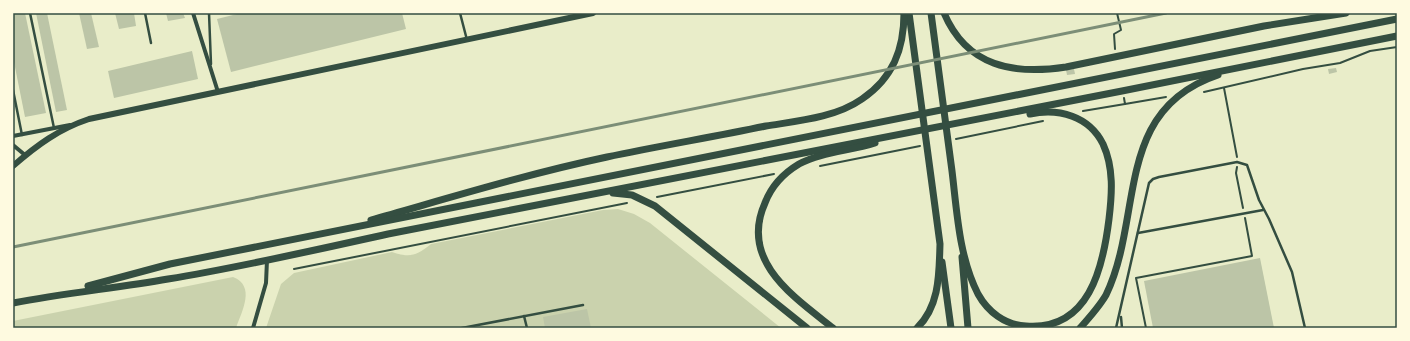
<svg xmlns="http://www.w3.org/2000/svg" width="1410" height="341" viewBox="0 0 1410 341" font-family="Raleway,sans-serif">
	<style>
		.green { fill: #cad2ad }
		.building { fill: #bcc5a7 }
		.lines { fill: none; stroke-linecap: round; stroke-linejoin: round }
		.path { stroke: #344e41; stroke-width: 2 }
		.service { stroke: #344e41; stroke-width: 2.5 }
		.minor { stroke: #344e41; stroke-width: 4 }
		.tertiary { stroke: #344e41; stroke-width: 6 }
		.secondary { stroke: #344e41; stroke-width: 7 }
		.rail { stroke: #7c8e77; stroke-width: 3 }
		.neatline { fill: none; stroke: #344e41; stroke-width: 1.5 }
	</style>
	<rect width="100%" height="100%" fill="#e9edc9"/>
	<g class="green">
		<path d="M618,209l16,5 16,9 131,105h-515l15,-44 13,-11 98,-21c18,6 24,4 39,-8l172,-34z"/>
		<path d="M233,277c23,9 9,34 3,51h-223v-7z"/>
	</g>
	<g class="building">
		<polygon points="13,13 25,13 46,113 25,117 13,57"/>
		<polygon points="36,13 47,13 67,110 56,112"/>
		<polygon points="79,13 91,13 99,47 87,49"/>
		<polygon points="115,13 134,13 136,26 119,29"/>
		<polygon points="166,13 183,13 185,18 168,21"/>
		<polygon points="241,13 402,13 406,29 231,72 217,19"/>
		<polygon points="192,51 198,79 114,98 108,71"/>
		<polygon points="1336,68 1337,72 1329,74 1328,69"/>
		<polygon points="1074,69 1075,74 1067,75 1066,70"/>
		<polygon points="1260,258 1274,328 1153,328 1144,281"/>
		<polygon points="587,309 591,328 545,328 543,317"/>
	</g>
	<g class="lines">
		<g class="path">
			<polyline points="1115,49 1114,34 1121,30 1117,13"/>
			<polyline points="1224,88 1237,157"/>
			<polyline points="1204,92 1303,69 1340,63 1370,51 1397,47"/>
			<polyline points="1124,98 1125,104 1166,97"/>
			<polyline points="1083,111 1125,104"/>
			<polyline points="956,139 1043,121"/>
			<polyline points="820,166 920,146"/>
			<polyline points="1237,167 1236,173 1243,208"/>
			<polyline points="657,197 774,174"/>
			<polyline points="294,269 627,203"/>
			<polyline points="1146,328 1136,278 1252,256 1245,218"/>
		</g>
		<g class="service">
			<polyline points="30,13 54,128"/>
			<polyline points="145,13 151,43"/>
			<polyline points="209,13 211,64"/>
			<polyline points="460,13 467,40"/>
			<polyline points="13,90 22,135"/>
			<polyline points="1138,233 1263,210"/>
			<polyline points="524,316 527,328"/>
			<polyline points="1121,317 1122,328"/>
			<polyline points="462,328 583,305"/>
			<polyline points="1116,328 1149,183 1153,179 1159,177 1237,162 1247,165 1259,200 1269,219 1292,272 1305,328"/>
		</g>
		<g class="minor">
			<polyline points="193,13 218,92"/>
			<polyline points="13,136 70,125"/>
			<polyline points="13,145 25,155"/>
			<polyline points="253,328 266,283 267,260"/>
		</g>
		<path class="tertiary" d="M13,166c24,-21 46,-37 76,-47l504,-106"/>
		<g class="secondary">
			<path d="M909,13l31,231c-1,29 0,62 -23,84"/>
			<path d="M931,13c7,53 14,106 21,158 5,41 7,86 26,123 10,18 27,31 48,32 63,5 77,-58 83,-107 3,-25 5,-51 -6,-75 -14,-28 -44,-36 -73,-30"/>
			<path d="M944,13c23,54 70,62 122,54l198,-41 82,-13"/>
			<polyline points="613,193 632,195 655,206 807,328"/>
			<path d="M371,220c78,-22 156,-46 236,-63 52,-11 106,-20 159,-31 31,-5 69,-8 96,-27 31,-21 42,-50 42,-86"/>
			<polyline points="962,257 968,328"/>
			<polyline points="942,262 951,328"/>
			<polyline points="88,286 170,264 1397,19"/>
			<path d="M13,303c52,-10 104,-15 155,-24 74,-12 147,-29 220,-45l734,-143 275,-55"/>
			<path d="M833,328c-39,-31 -94,-67 -68,-125 6,-16 19,-30 34,-39 22,-12 51,-13 76,-21"/>
			<path d="M1080,328c9,-10 19,-21 26,-33 38,-79 7,-185 112,-220"/>
		</g>
		<polyline class="rail" points="13,247 1166,13"/>
	</g>
	<rect width="1410" height="341" fill="none" stroke="#fefae0" stroke-width="28"/>
	<rect x="14" y="14" width="1382" height="313" class="neatline"/>
</svg>
